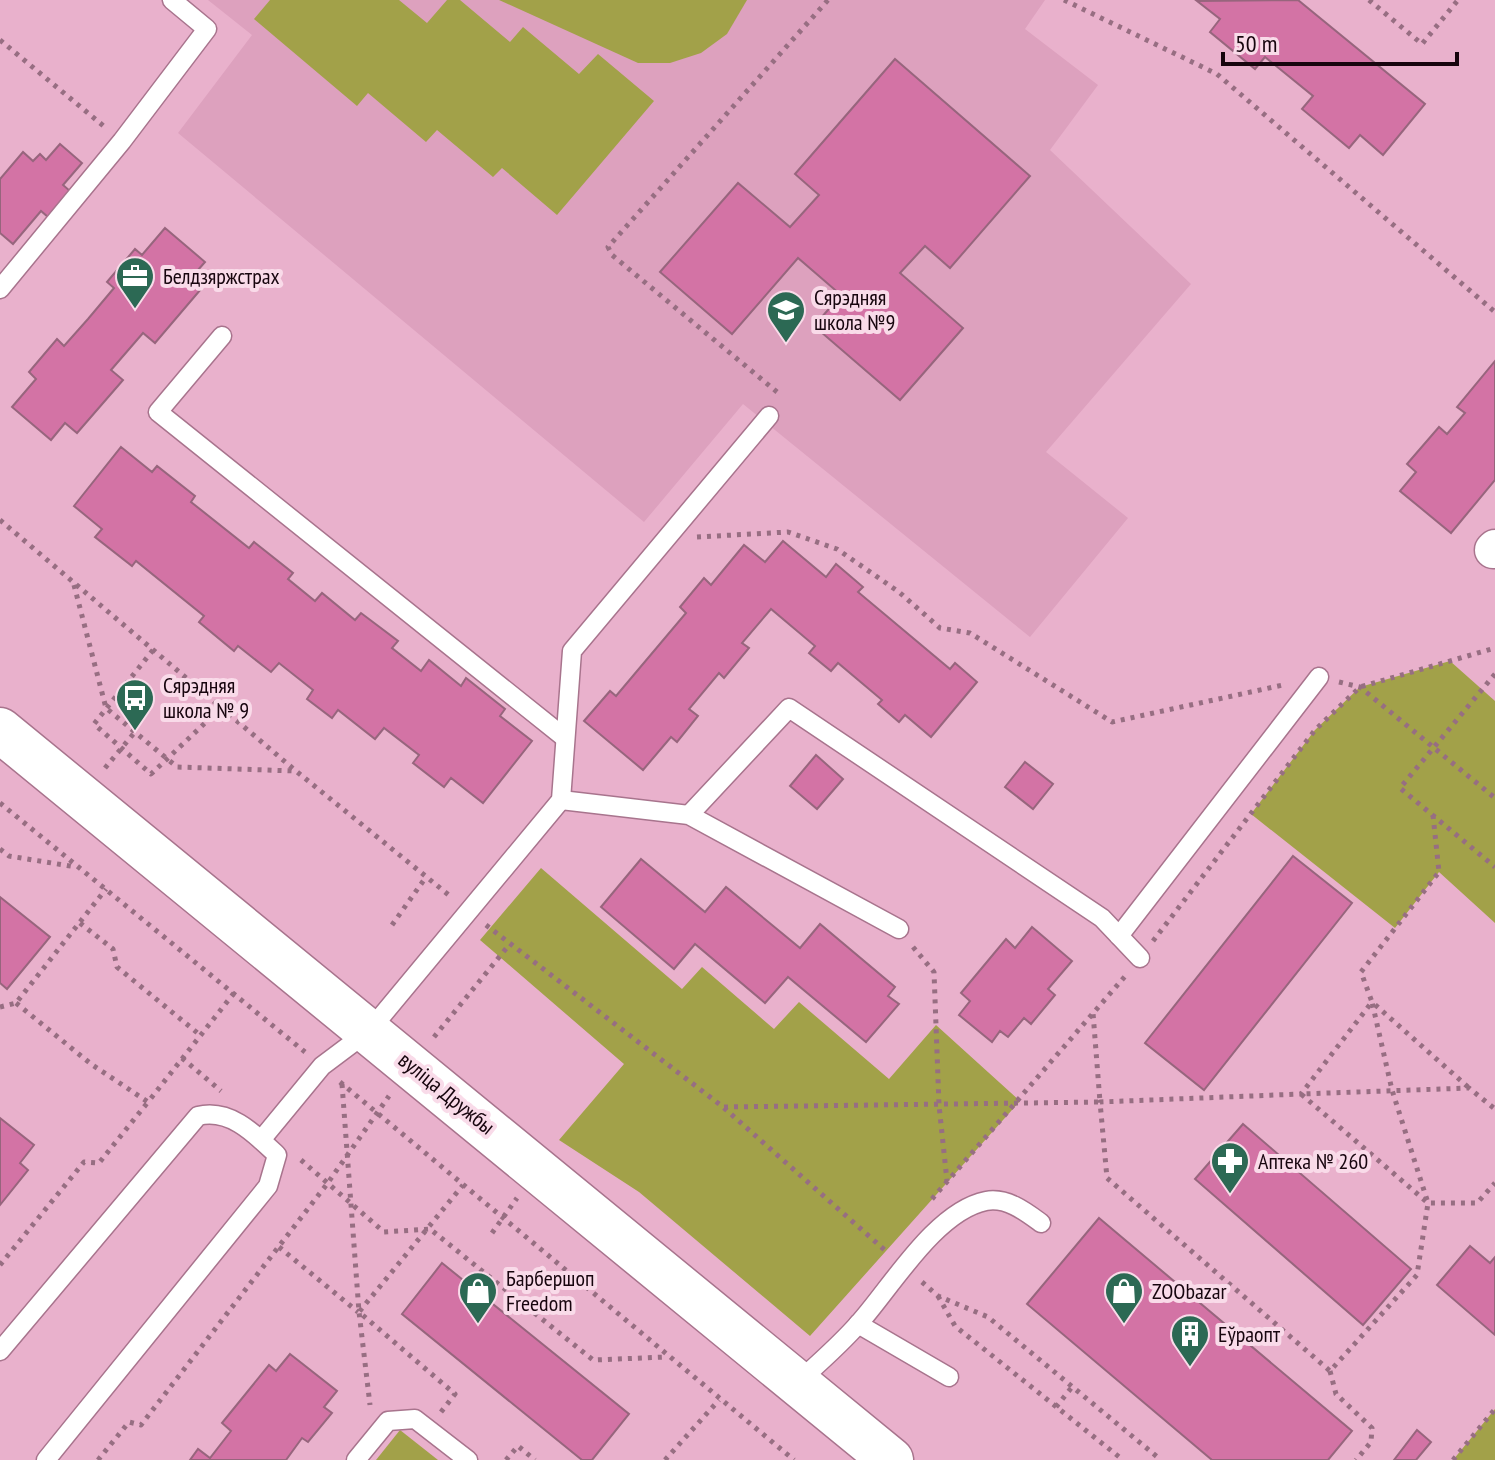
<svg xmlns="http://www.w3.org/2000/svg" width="1495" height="1460" viewBox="0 0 1495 1460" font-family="'PT Sans Narrow',sans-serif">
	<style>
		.built { fill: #dda1be }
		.green { fill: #a2a149 }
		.building { fill: #d373a5; stroke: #97657d; stroke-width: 2 }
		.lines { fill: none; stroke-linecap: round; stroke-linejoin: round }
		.service-casing { stroke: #a8748d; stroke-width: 21 }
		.minor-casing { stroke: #a8748d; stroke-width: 39 }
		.primary-casing { stroke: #a8748d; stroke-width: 47 }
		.path { stroke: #976e82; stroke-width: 5; stroke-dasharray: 4 6; stroke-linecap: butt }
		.service { stroke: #fff; stroke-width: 18 }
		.minor { stroke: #fff; stroke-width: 36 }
		.primary { stroke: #fff; stroke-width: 44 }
		.labels { text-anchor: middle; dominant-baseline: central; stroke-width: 8; stroke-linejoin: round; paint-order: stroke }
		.poi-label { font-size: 22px; fill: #17050e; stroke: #f9dbe9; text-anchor: start }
		.street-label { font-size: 22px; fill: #17050e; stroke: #f9dbe9 }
	</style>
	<rect width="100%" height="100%" fill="#e9b1cc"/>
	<polygon class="built" points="208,0 1045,0 1025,29 1098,85 1050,150 1191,284 1046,452 1128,518 1030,637 743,404 644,522 178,133 252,35"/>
	<g class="green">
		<polygon points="270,0 399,0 427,23 447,0 460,0 510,42 523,27 579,74 598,54 654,101 557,215 502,168 493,177 437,130 426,142 368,93 357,106 254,19"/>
		<polygon points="499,0 747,0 727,34 701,53 670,63 638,63"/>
		<polygon points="1450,661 1495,701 1495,923 1439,872 1395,928 1251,814 1315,730 1360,687"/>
		<polygon points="541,868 682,989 702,967 774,1029 799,1002 889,1079 936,1025 1020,1101 810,1336 639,1192 559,1140 624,1064 480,940"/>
		<polygon points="1495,1409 1495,1460 1453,1460"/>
		<polygon points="400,1430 438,1460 376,1460"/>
	</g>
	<g class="building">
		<polygon points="1298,0 1425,104 1383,155 1360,135 1349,148 1302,109 1313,96 1265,57 1255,69 1210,32 1220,19 1197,1"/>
		<polygon points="895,59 1030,176 950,268 925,246 900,273 963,328 900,400 814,326 841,295 798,258 732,334 660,272 738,183 790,227 819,195 795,174"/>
		<polygon points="60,144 82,163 63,185 70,191 48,217 41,211 13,244 0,233 0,179 23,152 33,161 40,154 46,160"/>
		<polygon points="165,228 205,262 190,279 201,289 155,343 143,333 111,370 123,380 77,433 65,423 51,440 12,407 36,379 29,372 57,339 64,346 88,319 114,288 107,282 135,249 142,255"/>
		<polygon points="1495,361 1495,480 1451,533 1400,491 1416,472 1407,464 1439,427 1447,434 1465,413 1457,407"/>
		<polygon points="121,447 152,472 157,466 195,496 191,502 249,548 254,542 293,573 288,579 315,601 322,593 355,620 361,613 398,641 392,648 421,671 429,660 461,686 466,678 505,709 500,716 532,741 483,803 451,778 444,787 413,763 419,755 384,728 375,739 338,710 332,718 307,699 313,690 279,663 271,672 238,646 234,651 199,622 204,616 136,561 132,566 95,537 102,529 74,506"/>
		<polygon points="783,541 826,577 836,564 863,587 858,592 950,669 955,663 977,682 931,737 905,715 899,722 878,704 882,700 838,663 831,671 809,653 815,646 771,609 742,643 749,648 724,678 719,673 689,709 698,716 677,742 671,737 643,770 584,721 610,691 616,696 686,613 680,607 704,578 711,585 744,545 765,562"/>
		<polygon points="816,755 843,779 817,809 790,786"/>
		<polygon points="1025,762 1053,784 1033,809 1005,787"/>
		<polygon points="1293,856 1352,903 1204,1090 1145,1043"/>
		<polygon points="641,859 705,912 726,887 800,948 820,924 895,987 888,996 899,1004 866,1042 788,977 765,1003 695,944 674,969 601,907"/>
		<polygon points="0,897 50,937 7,989 0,983"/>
		<polygon points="1032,927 1072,961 1048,989 1055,995 1031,1024 1024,1018 1008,1037 1000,1031 992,1042 959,1015 970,1001 961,993 1006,939 1015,948"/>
		<polygon points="0,1118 34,1145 20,1163 28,1170 0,1205"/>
		<polygon points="1243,1124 1411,1269 1363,1325 1195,1179"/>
		<polygon points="1099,1218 1352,1431 1328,1460 1212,1460 1027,1304"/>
		<polygon points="1470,1246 1490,1263 1495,1257 1495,1335 1437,1285"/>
		<polygon points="442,1263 629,1414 592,1460 582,1460 402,1314"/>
		<polygon points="290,1354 337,1391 324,1407 332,1413 308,1442 302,1438 286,1460 190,1460 198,1449 210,1458 231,1431 222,1423 269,1365 276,1371"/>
		<polygon points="1417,1430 1431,1442 1416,1460 1394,1460"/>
	</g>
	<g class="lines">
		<defs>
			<g id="service">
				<polyline points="0,289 122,141 207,29 172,0"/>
				<polyline points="222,336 158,412 565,738"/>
				<polyline points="561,800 689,815 899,929"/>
				<polyline points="689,815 789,708 1102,918 1140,958"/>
				<polyline points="1119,936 1319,677"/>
				<polyline points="261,1140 322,1066 370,1030 561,800 572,651 769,416"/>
				<polyline points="858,1324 949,1377"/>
				<path d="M0,1351l198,-235c32,-8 57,18 79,39l-9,31 -222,274"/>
				<path d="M798,1382c21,-19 43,-38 62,-60 32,-36 76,-111 126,-121 21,-4 40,11 55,22"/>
				<polyline points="356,1460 388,1421 415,1419 468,1460"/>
			</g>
			<polyline id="minor" points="1493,550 1495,548"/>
			<polyline id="primary" points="0,730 891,1460"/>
		</defs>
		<use href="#service" class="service-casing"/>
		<use href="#minor" class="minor-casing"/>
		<use href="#primary" class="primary-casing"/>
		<g class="path">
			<polyline points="1064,0 1217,74 1495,312"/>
			<polyline points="1369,0 1422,44 1458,0"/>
			<polyline points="0,40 106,128"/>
			<polyline points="777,392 612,255 608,247 828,0"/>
			<polyline points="0,520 296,771 450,896"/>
			<polyline points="697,537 788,532 837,549 899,592 940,628 970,633 1112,722 1283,685"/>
			<polyline points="74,585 106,708 177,767 296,771"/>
			<polyline points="153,650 94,724 151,774 222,707"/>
			<polyline points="1495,674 1400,788 1495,867"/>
			<polyline points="1339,682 1360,687 1495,798"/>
			<polyline points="105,768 135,732"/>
			<polyline points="0,803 305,1052"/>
			<polyline points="1433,815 1439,872 1361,972 1372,1002 1301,1094 1100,1102 1107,1178 1330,1371 1417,1275 1428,1203 1301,1094 1469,1088 1495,1109"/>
			<polyline points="0,849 9,856 76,867"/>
			<polyline points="80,923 113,949 117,967 200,1035"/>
			<polyline points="392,925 426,877"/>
			<polyline points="486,925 723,1107 887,1252"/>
			<polyline points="1153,941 1315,730 1360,687 1495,648"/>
			<polyline points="913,947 934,972 939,1105 947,1181"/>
			<polyline points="16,1003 91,1064 148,1102 234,993"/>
			<polyline points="0,1007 16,1003 106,889"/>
			<polyline points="434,1037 509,945"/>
			<polyline points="182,1058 221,1091"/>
			<polyline points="340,1082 794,1460"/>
			<polyline points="342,1084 359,1312 370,1405"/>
			<polyline points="1468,1087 1372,1002 1392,1090 1428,1203 1477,1203 1495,1183"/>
			<polyline points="724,1107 1100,1102 1093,1013"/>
			<polyline points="301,1160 384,1232 430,1229 593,1360 666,1357"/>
			<polyline points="932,1199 1127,974"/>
			<polyline points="492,1233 517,1198"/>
			<polyline points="279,1247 358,1312"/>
			<polyline points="0,1265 84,1162 99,1163 148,1102"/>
			<polyline points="922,1282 938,1296 988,1317 1161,1460"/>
			<polyline points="938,1296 955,1326 1123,1460"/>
			<polyline points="1330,1371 1336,1394 1372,1428 1371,1442 1356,1460"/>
			<polyline points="1056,1407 1072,1387"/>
			<polyline points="441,1412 455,1394 359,1312 463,1185"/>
			<polyline points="98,1460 129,1422 141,1425 327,1184 389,1096"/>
			<polyline points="506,1460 518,1446 535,1460"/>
			<polyline points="665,1460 719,1400"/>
			<polyline points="1453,1460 1495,1409"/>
		</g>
		<use href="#service" class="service"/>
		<use href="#minor" class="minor"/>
		<use href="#primary" class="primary"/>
	</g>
	<defs>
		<symbol id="office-pin" viewBox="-11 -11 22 30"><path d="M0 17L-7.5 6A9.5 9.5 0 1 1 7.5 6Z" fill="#2c6954" stroke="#f9dbe9"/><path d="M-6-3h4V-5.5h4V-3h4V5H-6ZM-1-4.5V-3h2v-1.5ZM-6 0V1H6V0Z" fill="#fff"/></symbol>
		<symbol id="school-pin" viewBox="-11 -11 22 30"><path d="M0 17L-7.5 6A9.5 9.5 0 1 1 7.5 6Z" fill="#2c6954" stroke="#f9dbe9"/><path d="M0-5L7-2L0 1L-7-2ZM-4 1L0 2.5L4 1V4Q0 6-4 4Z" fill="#fff"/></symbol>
		<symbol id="bus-pin" viewBox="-11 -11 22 30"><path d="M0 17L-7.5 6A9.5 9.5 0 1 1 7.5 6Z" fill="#2c6954" stroke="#f9dbe9"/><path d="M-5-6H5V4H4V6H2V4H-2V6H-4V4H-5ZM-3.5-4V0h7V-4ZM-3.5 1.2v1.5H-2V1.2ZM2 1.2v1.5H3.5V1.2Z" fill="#fff"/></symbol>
		<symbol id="pharmacy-pin" viewBox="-11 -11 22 30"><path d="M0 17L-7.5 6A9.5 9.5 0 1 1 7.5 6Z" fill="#2c6954" stroke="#f9dbe9"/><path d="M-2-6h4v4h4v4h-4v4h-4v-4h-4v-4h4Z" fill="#fff"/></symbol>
		<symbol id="shop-pin" viewBox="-11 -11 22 30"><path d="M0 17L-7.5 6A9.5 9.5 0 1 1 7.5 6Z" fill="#2c6954" stroke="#f9dbe9"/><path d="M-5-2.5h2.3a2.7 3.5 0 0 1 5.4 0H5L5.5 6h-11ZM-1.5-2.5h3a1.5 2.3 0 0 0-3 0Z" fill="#fff"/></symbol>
		<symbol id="building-pin" viewBox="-11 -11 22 30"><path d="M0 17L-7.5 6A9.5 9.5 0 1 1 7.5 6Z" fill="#2c6954" stroke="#f9dbe9"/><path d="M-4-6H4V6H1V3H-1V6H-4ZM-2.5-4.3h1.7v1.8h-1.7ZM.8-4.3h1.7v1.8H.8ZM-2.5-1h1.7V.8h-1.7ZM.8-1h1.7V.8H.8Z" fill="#fff"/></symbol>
	</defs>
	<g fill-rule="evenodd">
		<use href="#office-pin" x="113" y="254" width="44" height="60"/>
		<use href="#school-pin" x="764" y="288" width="44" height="60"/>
		<use href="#bus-pin" x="113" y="676" width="44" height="60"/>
		<use href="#pharmacy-pin" x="1208" y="1139" width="44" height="60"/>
		<use href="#shop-pin" x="456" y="1269" width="44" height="60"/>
		<use href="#shop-pin" x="1102" y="1269" width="44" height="60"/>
		<use href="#building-pin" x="1168" y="1312" width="44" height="60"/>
	</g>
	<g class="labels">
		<g class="poi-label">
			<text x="163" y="276">Белдзяржстрах</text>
			<text x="814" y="297">Сярэдняя<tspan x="814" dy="25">школа №9</tspan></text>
			<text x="163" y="685">Сярэдняя<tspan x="163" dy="25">школа № 9</tspan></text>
			<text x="1258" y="1161">Аптека № 260</text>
			<text x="506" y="1278">Барбершоп<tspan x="506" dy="25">Freedom</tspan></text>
			<text x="1152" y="1291">ZOObazar</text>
			<text x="1218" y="1334">Еўраопт</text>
		</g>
		<g class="street-label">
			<text transform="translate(447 1093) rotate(39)">вуліца Дружбы</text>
		</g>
	</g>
	<path d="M1223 52v12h234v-12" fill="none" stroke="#17050e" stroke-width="4"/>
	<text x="1235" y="52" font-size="24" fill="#17050e" stroke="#f9dbe9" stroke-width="6" paint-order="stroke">50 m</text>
</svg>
